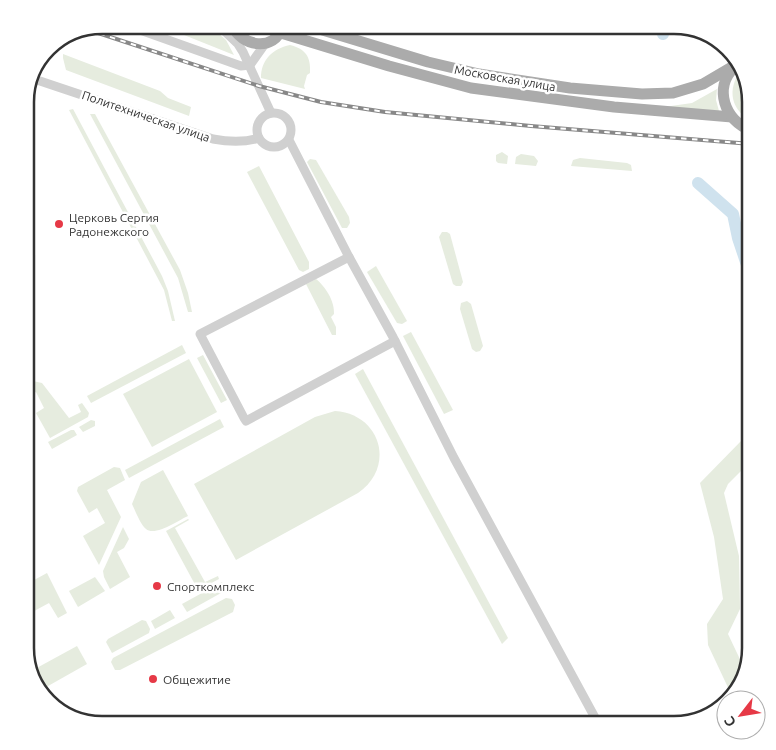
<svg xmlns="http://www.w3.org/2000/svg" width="776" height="750" viewBox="0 0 776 750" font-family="Ubuntu,sans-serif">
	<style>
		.green { fill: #e6ecdf }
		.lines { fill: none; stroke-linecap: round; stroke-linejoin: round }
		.river { stroke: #cfe2ee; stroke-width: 12 }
		.minor { stroke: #d0d0d0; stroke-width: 9 }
		.major { stroke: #ababab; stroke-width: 11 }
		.rail-casing { stroke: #888; stroke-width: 4 }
		.rail { stroke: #fff; stroke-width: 2; stroke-dasharray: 5.5; stroke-linecap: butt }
		.poi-dot { fill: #e63946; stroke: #fff; stroke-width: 2 }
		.labels { text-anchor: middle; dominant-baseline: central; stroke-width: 5; stroke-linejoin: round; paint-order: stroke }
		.street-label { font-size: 12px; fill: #333; stroke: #fff }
		.poi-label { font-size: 12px; fill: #333; stroke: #fff; text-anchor: start }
		.rim { fill: none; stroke: #333; stroke-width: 2.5 }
	</style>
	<rect width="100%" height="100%" fill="#fff"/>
	<g class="green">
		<polygon points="159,25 209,25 226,40 234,55"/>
		<path d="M290,45c16,4 21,12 20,28l-3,2 -3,11 1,3 -44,-11c0,-18 11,-29 29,-33z"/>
		<polygon points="63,54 160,91 168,98 191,107 189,116 66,70 63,58"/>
		<path d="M740,72l11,30v18c-20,-9 -24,-31 -11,-48z"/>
		<polygon points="717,89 716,100 719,111 664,107 692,103"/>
		<polygon points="73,109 162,276 168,291 175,321 172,321 164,290 69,110"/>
		<polygon points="90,114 95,114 180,270 188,293 192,312 188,312 178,278"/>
		<polygon points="502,152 508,156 507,164 498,163 496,161 496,155"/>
		<polygon points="521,154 534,156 538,161 536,166 515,164 516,157"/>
		<polygon points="580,158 627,163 631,165 632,171 571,166 573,160"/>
		<polygon points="310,159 316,160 349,217 350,223 347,228 342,228 307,162"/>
		<polygon points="259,166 309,262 309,269 303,272 299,270 247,172"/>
		<polygon points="442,232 447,232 450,234 463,282 461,286 456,286 453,284 439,237"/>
		<polygon points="376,266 407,321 402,324 397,323 367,272"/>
		<path d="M316,279c10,8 19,23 18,35l-3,3 5,10v8h-4l-26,-51z"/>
		<polygon points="467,301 471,304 483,346 480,351 476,352 472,349 460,309 461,303"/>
		<polygon points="411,332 453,410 444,414 403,336"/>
		<polygon points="182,345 186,353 91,403 87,396"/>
		<polygon points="203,355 227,400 221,403 197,358"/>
		<polygon points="189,359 217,412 152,447 123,394"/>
		<polygon points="363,369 508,638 502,644 355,374"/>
		<polygon points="33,381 42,383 69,418 81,412 78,405 82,403 89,413 88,417 50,438 36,413 44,408 36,392 25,397 25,385"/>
		<path d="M335,411c46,3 61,56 23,82l-122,67 -42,-76 121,-67z"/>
		<polygon points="220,419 224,427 129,478 125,470"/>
		<polygon points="91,420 95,421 95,426 83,432 79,427"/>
		<polygon points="751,424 751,461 728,484 724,493 739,556 740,609 728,634 746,672 745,678 732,696 708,645 707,624 723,599 714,537 700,483 743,439"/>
		<polygon points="71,430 74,430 77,435 52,449 48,442"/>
		<polygon points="114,467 120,468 125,480 107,490 121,517 99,565 83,536 105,523 97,508 89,513 77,491 78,487"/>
		<path d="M163,470l25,46c-9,4 -33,21 -42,13 -6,-5 -10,-17 -14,-25l9,-22z"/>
		<polygon points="188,519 189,520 175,528 205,582 218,576 219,579 198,590 166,531"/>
		<polygon points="123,527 129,539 124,548 117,552 130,577 110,589 104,577 103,571"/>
		<polygon points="47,573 67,613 58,618 49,603 25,616 25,585"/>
		<polygon points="95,577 105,591 78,607 69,591"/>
		<polygon points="222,582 224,586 221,593 187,612 182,604"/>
		<polygon points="226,598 232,599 235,605 233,612 120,670 115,670 111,662 113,658"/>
		<polygon points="170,610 175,618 155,629 151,621"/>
		<polygon points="142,620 146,621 150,629 149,633 112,653 106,642 108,639"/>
		<polygon points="77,646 87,664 41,690 33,670"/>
	</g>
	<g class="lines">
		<g class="river">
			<polyline points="662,25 663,34"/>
			<polyline points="698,183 733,214 738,238 751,277"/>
		</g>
		<g class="minor">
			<polyline points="126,25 241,66 250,65"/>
			<polyline points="218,25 238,44 243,52 271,113"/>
			<polyline points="250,65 265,44"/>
			<path d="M34,79l179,60c16,3 30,4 46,-1"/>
			<circle cx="274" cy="130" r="17"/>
			<polyline points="289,140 349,257 393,337 454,458 599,725"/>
			<polyline points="349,257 200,334 244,418 246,421 395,341"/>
		</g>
		<g class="major">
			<path d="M232,25c9,22 43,27 50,2"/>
			<polyline points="306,25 428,62 479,74 570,88 642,94 673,93 703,84 737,64"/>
			<polyline points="281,33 389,66 471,88 614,107 732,117"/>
			<path d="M734,68c-21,19 -9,54 17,62"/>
		</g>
		<defs>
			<polyline id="rail" points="89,30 259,86 321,102 385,112 531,126 751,144"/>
		</defs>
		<use href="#rail" class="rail-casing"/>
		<use href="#rail" class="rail"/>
	</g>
	<g class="poi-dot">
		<circle cx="59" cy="224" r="5"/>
		<circle cx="157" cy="586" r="5"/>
		<circle cx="153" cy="679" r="5"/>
	</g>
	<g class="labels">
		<g class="street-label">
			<text transform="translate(505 78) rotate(10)">Московская улица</text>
			<text transform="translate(146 116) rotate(19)">Политехническая улица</text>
		</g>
		<g class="poi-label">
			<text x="69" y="217">Церковь Сергия<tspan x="69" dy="14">Радонежского</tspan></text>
			<text x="167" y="586">Спорткомплекс</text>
			<text x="163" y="679">Общежитие</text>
		</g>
	</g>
	<path d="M0 0H776V750H0ZM102 34H674A68 68 0 0 1 742 102V648A68 68 0 0 1 674 716H102A68 68 0 0 1 34 648V102A68 68 0 0 1 102 34Z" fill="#fff" fill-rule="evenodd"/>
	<path class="rim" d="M102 34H674A68 68 0 0 1 742 102V648A68 68 0 0 1 674 716H102A68 68 0 0 1 34 648V102A68 68 0 0 1 102 34Z"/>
	<g transform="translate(741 715) rotate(239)"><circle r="24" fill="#ffffff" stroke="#adadad"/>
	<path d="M0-4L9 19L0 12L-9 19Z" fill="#e63946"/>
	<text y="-8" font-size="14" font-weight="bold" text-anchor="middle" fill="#333333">С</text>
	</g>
</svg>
